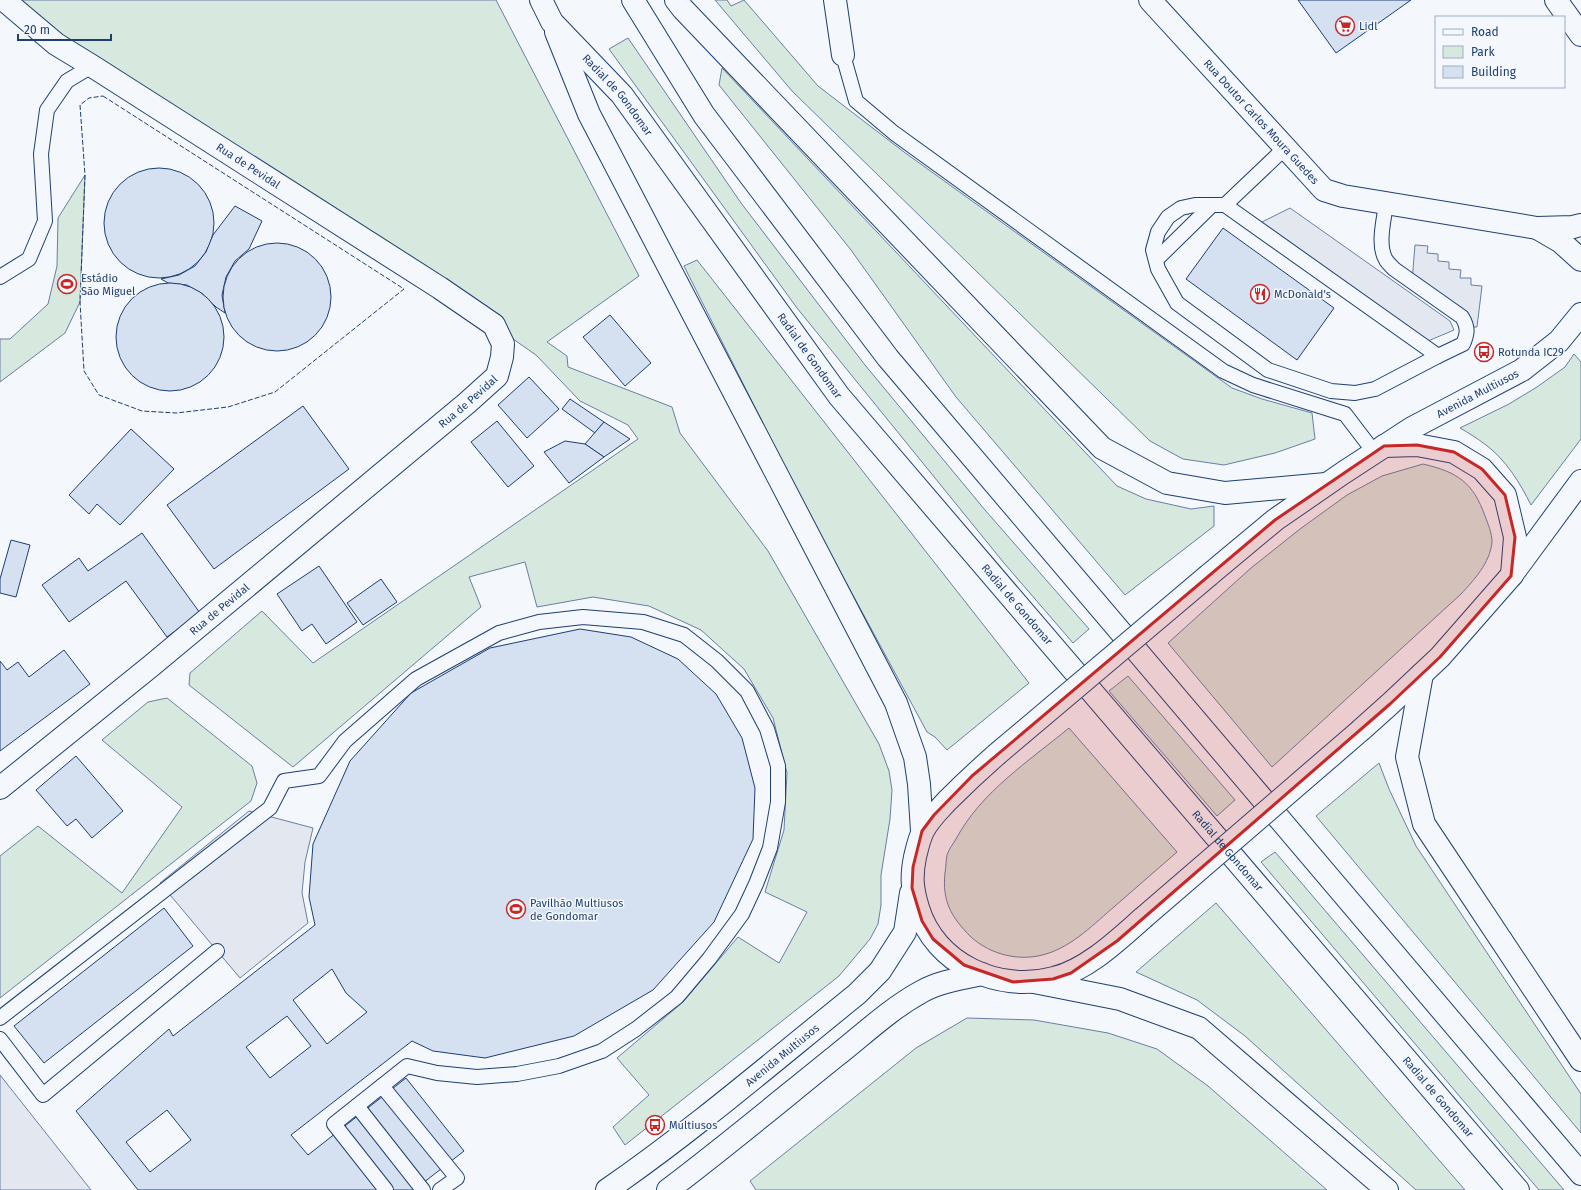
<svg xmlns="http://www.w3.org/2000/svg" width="1581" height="1190" viewBox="0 0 1581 1190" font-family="'Fira Sans',sans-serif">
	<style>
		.green { fill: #d7e8df; stroke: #687fa3 }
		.parking { fill: #e3e8f0; stroke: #687fa3 }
		.building { fill: #d5e0f0; stroke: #1d3f73; fill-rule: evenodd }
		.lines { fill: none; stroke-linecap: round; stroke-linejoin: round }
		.service-casing { stroke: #1d3f73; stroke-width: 16 }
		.minor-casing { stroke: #1d3f73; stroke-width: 24 }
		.secondary-casing { stroke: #1d3f73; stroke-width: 24 }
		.motorway-casing { stroke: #1d3f73; stroke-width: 24 }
		.service { stroke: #f4f7fb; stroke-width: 14 }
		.minor { stroke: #f4f7fb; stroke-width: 22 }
		.secondary { stroke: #f4f7fb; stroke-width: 22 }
		.motorway { stroke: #f4f7fb; stroke-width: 22 }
		.secondary-bridge-casing { stroke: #1d3f73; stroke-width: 24; stroke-linecap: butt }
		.secondary-bridge { stroke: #f4f7fb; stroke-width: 22 }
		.fence { stroke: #1d3f73; stroke-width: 1; stroke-dasharray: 5 2; stroke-linecap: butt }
		.marked { fill: #c62828; fill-opacity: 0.2; stroke: #c62828; stroke-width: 3; stroke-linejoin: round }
		.labels { text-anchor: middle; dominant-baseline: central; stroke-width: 3; stroke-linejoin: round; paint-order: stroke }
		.poi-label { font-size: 11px; fill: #1d3f73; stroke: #f4f7fb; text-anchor: start }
		.street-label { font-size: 11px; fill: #1d3f73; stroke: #f4f7fb }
	</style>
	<rect width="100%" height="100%" fill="#f4f7fb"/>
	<g class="green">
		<polygon points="14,0 496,0 639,276 547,342 567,356 568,367 672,407 680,433 768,551 879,744 889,771 892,790 890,819 881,875 881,905 878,924 870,939 839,976 625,1145 613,1127 649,1095 617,1058 683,1002 738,937 779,963 807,912 765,892 784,830 787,773 773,718 744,669 701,630 649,606 593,597 537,607 525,562 469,577 481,607 293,767 189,685 190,673 262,611 313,663 638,439 628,425 580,401 536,355 440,288 75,50"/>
		<polygon points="715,0 727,0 731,6 744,0 818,86 904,152 1232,388 1262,399 1312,413 1315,439 1275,453 1224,465 1183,459 1150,441 792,91"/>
		<polygon points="628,38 741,203 865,365 985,510 1089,629 1073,643 1004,563 797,308 609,49"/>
		<polygon points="722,68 1117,486 1146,499 1191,509 1214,506 1214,526 1125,595 956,397 851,250 719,85"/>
		<polygon points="85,175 80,302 65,333 0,382 0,339 10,339 48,304 57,266 58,218"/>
		<polygon points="697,260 1029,683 947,750 935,737 927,732 802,501 684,266"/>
		<path d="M1574,354l7,8v77l-50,66c-11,-22 -25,-45 -45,-60 -8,-6 -17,-12 -26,-17l49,-24 28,-17 28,-20z"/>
		<path d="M1423,464c34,8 50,18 62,52 3,8 7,17 7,26 -2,21 -18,38 -31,52l-189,173 -104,-124 83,-75 49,-39 47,-34 35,-19z"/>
		<polygon points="1128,676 1235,800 1217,816 1109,691"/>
		<polygon points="167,698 252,766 257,783 251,801 0,998 0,856 38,826 122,893 182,807 102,740 148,702"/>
		<path d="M1069,728l108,124c-21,18 -41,36 -62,54 -20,17 -42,40 -69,48 -26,8 -55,1 -75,-17 -20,-20 -29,-36 -26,-64 1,-6 1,-13 2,-18 2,-6 6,-11 9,-16 25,-47 73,-78 113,-111z"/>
		<polygon points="1379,763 1389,789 1416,846 1581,1094 1581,1133 1316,816"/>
		<polygon points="1275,852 1564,1190 1539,1190 1261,862"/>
		<polygon points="1216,903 1465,1190 1416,1190 1245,1036 1197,1000 1136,972"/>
		<polygon points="967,1018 1034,1020 1108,1033 1157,1049 1208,1086 1327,1190 756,1190 750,1181 916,1048"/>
	</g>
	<g class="parking">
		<polygon points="1290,208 1450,321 1454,330 1421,344 1254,226"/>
		<polygon points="1415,245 1428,246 1427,253 1438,254 1438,261 1449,262 1449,269 1461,270 1460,278 1471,278 1471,285 1482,286 1477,327 1467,327 1412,282"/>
		<polygon points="249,811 313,828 305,862 302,893 308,923 240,978 160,883"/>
		<polygon points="0,1075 91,1190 0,1190"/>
	</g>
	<g class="building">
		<polygon points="1298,0 1411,0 1336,53"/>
		<circle cx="159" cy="223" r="55"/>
		<polygon points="235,206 262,221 249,249 235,261 226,277 222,295 225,313 216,307 203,294 187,285 168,283 161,279 179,275 195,266 206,252 213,235"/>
		<polygon points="1223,228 1334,308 1297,360 1186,279"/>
		<circle cx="277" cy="297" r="54"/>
		<circle cx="170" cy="337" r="54"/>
		<polygon points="610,315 651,363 625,386 583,337"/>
		<polygon points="529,377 559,409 527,438 498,405"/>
		<polygon points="570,399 604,422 595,433 562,409"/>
		<polygon points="303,406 349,469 214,569 167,505"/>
		<polygon points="497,421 534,466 508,487 471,442"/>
		<polygon points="604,422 630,439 604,457 585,444"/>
		<polygon points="131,429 174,469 120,525 97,504 89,514 69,495"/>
		<polygon points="565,441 585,444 604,457 569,483 544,452"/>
		<polygon points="142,533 200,613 167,637 126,581 69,622 42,585 79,558 88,571"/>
		<polygon points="11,540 30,545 16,597 0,593 0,579"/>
		<polygon points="319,566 357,622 326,644 312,624 302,631 277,594"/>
		<polygon points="381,579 397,602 363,625 347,603"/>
		<path d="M580,629l51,8 47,22 38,35 26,44 13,50 -2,51 -39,83 -61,68 -79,46 -89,22 -52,-7 -21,-10 -121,94 17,20 98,-77 58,73 -50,39h-276l-62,-79 93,-82 4,7 142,-111 -6,-28 4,-53 37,-83 61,-68 79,-45zM332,969l14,24 21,19 -40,32 -34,-44zM287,1016l24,30 -41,32 -24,-31zM167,1110l24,30 -41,32 -24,-30z"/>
		<polygon points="64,650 90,684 0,751 0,661 7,670 18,662 29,677"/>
		<polygon points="76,756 123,811 92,838 76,819 67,826 36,790"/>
		<polygon points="164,908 193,946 44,1063 14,1026"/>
	</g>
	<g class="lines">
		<defs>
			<g id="service">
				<polyline points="843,55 856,101 894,133 1223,371 1253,385 1345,414 1374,452"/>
				<path d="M1285,148l-60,57 213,151 25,-12c5,-11 5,-17 -1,-27l-68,-48c-3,-3 -6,-6 -8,-9 -9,-15 -2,-40 0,-56"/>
				<polyline points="1225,205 1195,205 1181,208 1168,217 1158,232 1153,250 1158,269 1177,303 1268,370 1331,391 1355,393 1375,389 1438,356"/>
				<polyline points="1156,260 1212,205"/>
				<polyline points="0,277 29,259 45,221 41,154 47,110 67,81 92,66"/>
				<polyline points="0,1018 270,808 284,781 319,776 345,741 416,679 499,633 539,622 583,617 643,622 684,635 717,661 747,691 767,729 778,766 778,802 770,848 756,884 742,914 709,959 677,997 636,1029 602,1051 559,1066 517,1074 477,1077 437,1073 407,1066 334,1124 386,1190"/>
				<polyline points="0,1039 43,1095 217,951"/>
				<polyline points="382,1086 457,1178 440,1190"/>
				<polyline points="357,1106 423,1190"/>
			</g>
			<g id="minor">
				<polyline points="835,0 843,55"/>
				<path id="s1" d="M1150,0l174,190 19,6 194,32 36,-1 8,-2"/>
				<polyline points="1537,228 1561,242 1581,260"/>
				<path id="s2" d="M0,788l151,-122 316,-263 30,-27 5,-19 1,-13 -9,-19 -54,-37 -348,-222 -36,-22 -52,-44"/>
			</g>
			<g id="secondary">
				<polyline points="1556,0 1581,35"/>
				<polyline points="1384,446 1417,445 1454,452 1482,469 1505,495 1515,537 1512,575"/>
				<path id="s3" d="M1209,575l66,-55 68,-47 69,-45 110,-58 37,-29 22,-27"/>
				<polyline points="1361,730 1390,704 1440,657 1511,576 1581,481"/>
				<path d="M996,755c-17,15 -33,30 -49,46 -8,9 -18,18 -24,30 -4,8 -6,18 -8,26 -4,20 -3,31 3,51 17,56 80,85 136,70 33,-8 64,-38 89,-60"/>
				<path id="s4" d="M607,1190c87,-60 168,-130 250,-196l23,-23 25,-39 6,-39"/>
				<path d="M668,1190c57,-43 112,-89 168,-134 28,-22 54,-47 85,-64 17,-10 42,-14 61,-18"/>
			</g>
			<g id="motorway">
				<path id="s5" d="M541,0l11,22 70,73 217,301 679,794"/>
				<polyline points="633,0 704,115 888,358 1581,1174"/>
				<polyline points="676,0 683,9 1102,448 1167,483 1225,493 1326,484"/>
				<polyline points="556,32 589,114 896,703 915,757 919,784 922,831"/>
				<polyline points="1422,674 1407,757 1424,824 1581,1060"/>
				<polyline points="1034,982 1120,999 1199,1028 1387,1190"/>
			</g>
		</defs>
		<use href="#service" class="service-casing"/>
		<use href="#minor" class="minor-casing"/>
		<use href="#secondary" class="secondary-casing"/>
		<use href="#motorway" class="motorway-casing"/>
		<use href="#service" class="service"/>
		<use href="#minor" class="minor"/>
		<use href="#secondary" class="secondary"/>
		<use href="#motorway" class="motorway"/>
		<defs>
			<g id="secondary-bridge">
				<polyline points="996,755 1209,575"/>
				<polyline points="1143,918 1361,730"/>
			</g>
		</defs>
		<use href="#secondary-bridge" class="secondary-bridge-casing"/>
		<use href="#secondary-bridge" class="secondary-bridge"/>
		<polygon class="fence" points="103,96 404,289 275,392 228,407 176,413 142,411 99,395 84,371 80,302 85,175 80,105 89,98"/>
	</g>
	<path class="marked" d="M1417,445l37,7 28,17 23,26 10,42 -4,39 -71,81 -50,47 -273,237 -46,32 -18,6 -40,3 -49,-17 -31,-26 -11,-18 -10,-33 1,-21 9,-36 12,-16 38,-39 303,-256 109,-74z"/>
	<defs>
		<symbol id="supermarket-ring" viewBox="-11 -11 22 22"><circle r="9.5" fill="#f4f7fb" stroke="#c62828" stroke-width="1.5"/><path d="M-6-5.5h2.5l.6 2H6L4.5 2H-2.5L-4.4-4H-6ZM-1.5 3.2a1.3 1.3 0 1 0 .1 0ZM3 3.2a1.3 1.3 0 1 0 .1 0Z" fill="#c62828"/></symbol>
		<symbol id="stadium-ring" viewBox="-11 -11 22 22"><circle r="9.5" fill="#f4f7fb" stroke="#c62828" stroke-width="1.5"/><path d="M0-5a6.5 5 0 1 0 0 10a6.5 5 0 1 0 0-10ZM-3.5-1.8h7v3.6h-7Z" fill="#c62828"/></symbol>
		<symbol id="restaurant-ring" viewBox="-11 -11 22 22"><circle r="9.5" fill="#f4f7fb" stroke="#c62828" stroke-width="1.5"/><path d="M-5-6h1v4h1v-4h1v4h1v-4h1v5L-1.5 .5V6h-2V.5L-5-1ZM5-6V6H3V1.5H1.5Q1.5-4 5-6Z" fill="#c62828"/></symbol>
		<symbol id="bus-ring" viewBox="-11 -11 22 22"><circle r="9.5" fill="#f4f7fb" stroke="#c62828" stroke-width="1.5"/><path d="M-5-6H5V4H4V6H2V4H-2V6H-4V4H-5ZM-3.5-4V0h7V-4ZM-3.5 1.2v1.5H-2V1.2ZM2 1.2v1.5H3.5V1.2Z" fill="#c62828"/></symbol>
	</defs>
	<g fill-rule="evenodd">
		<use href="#supermarket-ring" x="1334" y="15" width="22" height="22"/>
		<use href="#stadium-ring" x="56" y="273" width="22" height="22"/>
		<use href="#restaurant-ring" x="1249" y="283" width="22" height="22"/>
		<use href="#bus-ring" x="1473" y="341" width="22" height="22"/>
		<use href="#stadium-ring" x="505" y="898" width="22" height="22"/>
		<use href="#bus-ring" x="644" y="1114" width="22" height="22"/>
	</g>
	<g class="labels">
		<g class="poi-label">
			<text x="1359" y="26">Lidl</text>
			<text x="81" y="278">Estádio<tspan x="81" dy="13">São Miguel</tspan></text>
			<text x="1274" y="294">McDonald's</text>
			<text x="1498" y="352">Rotunda IC29</text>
			<text x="530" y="903">Pavilhão Multiusos<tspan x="530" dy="13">de Gondomar</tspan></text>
			<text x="669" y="1125">Multiusos</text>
		</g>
		<g class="street-label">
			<text stroke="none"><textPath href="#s5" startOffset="123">Radial de Gondomar</textPath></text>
			<text stroke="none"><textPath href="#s1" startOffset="165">Rua Doutor Carlos Moura Guedes</textPath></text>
			<text transform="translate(248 166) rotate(33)">Rua de Pevidal</text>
			<text stroke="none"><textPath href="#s5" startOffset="447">Radial de Gondomar</textPath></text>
			<text stroke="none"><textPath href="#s3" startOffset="325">Avenida Multiusos</textPath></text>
			<text stroke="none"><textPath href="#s2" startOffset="607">Rua de Pevidal</textPath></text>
			<text stroke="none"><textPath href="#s5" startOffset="771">Radial de Gondomar</textPath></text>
			<text stroke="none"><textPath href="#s2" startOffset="283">Rua de Pevidal</textPath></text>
			<text stroke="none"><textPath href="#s5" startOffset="1095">Radial de Gondomar</textPath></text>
			<text stroke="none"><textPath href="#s4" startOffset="221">Avenida Multiusos</textPath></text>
			<text stroke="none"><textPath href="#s5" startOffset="1419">Radial de Gondomar</textPath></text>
		</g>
	</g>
	<rect x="1435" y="16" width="130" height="72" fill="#f4f7fb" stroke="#9eadc5"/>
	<rect x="1443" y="29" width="20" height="6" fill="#f4f7fb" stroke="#9eadc5"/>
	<text x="1471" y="36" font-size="12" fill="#1d3f73">Road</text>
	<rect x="1443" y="46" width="20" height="12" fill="#d7e8df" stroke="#9eadc5"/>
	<text x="1471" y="56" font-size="12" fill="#1d3f73">Park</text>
	<rect x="1443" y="66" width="20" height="12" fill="#d5e0f0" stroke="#9eadc5"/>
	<text x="1471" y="76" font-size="12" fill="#1d3f73">Building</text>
	<path d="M18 34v6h93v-6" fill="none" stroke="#1d3f73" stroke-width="2"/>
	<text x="24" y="34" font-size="12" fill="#1d3f73" stroke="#f4f7fb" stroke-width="3" paint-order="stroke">20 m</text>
</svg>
